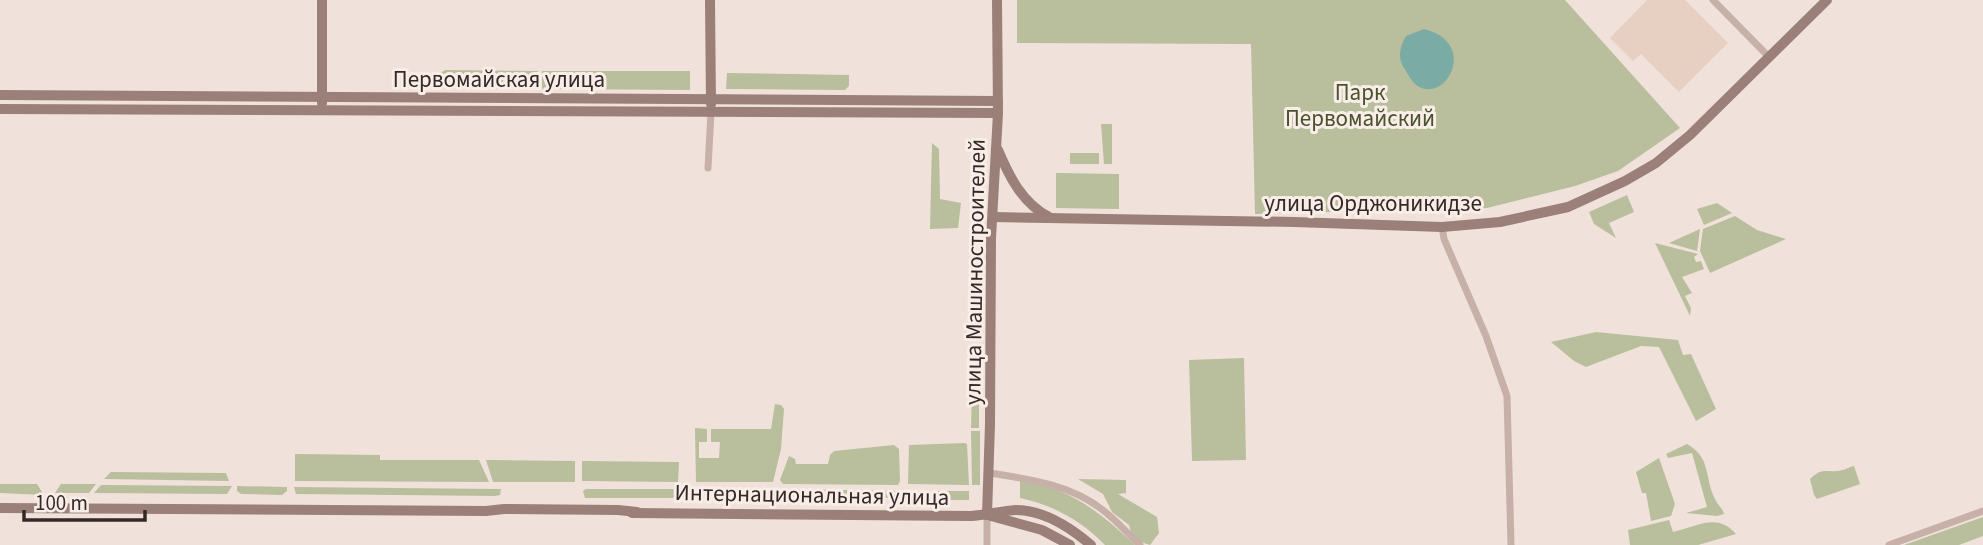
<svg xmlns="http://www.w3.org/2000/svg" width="1983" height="545" viewBox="0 0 1983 545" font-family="'Source Sans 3',sans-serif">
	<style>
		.green { fill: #b9be9c }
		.plaza { fill: #e7d0c2 }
		.water { fill: #7baba5 }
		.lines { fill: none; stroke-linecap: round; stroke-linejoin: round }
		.street { stroke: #c7b0a7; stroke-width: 7 }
		.secondary { stroke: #9b7f79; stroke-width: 10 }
		.labels { text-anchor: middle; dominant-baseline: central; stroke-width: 6; stroke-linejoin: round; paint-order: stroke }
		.street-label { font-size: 23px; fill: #342927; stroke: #f8ede7 }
		.park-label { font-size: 23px; fill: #4a512d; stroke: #f8ede7 }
	</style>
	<rect width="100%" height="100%" fill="#f0e2db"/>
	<g class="green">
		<polygon points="1017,0 1565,0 1680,128 1618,171 1575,186 1487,208 1255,214 1251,44 1017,43"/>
		<polygon points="445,70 538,71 537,89 418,88"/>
		<polygon points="542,71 690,71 690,90 542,89"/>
		<polygon points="727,73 849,75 849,86 845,90 726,89"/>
		<polygon points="1101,124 1112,124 1112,164 1104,164"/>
		<polygon points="932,143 939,149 940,199 961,203 958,228 930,229"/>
		<rect x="1070" y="153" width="29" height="11"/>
		<polygon points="1056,173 1119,174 1119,209 1056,208"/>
		<polygon points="1627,195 1634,212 1609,223 1616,238 1594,224 1589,212"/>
		<polygon points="1717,203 1732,213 1704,225 1697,209"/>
		<polygon points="1735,216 1757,230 1786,239 1710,273 1700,251 1703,229"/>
		<polygon points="1700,229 1697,251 1669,243"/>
		<polygon points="1655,243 1698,254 1694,257 1696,262 1701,261 1704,269 1682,277 1692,293 1685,296 1691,308 1690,316"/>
		<polygon points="1596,332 1678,340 1683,355 1691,354 1716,409 1696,421 1659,347 1641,346 1586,367 1574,361 1551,342"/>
		<polygon points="1244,358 1246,460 1192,461 1189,360"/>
		<polygon points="975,385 979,388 979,428 971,428 972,387"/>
		<polygon points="775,404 781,405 784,409 781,449 773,482 696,482 695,428 707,429 707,442 699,442 699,458 719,458 720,442 711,442 711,429 771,429"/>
		<polygon points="971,431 980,431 980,485 972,485"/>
		<polygon points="965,443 967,444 969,485 908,484 909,445"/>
		<path d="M1687,444c25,14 17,34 28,55 3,7 7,8 9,15l-7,2 -31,-3 21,-6 -15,-54 -24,5 -2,-4z"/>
		<polygon points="894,445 899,449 900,481 898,485 783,484 780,480 789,456 795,459 796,464 828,464 830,455 834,451"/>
		<polygon points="295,454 380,455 380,460 479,460 489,482 295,481"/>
		<polygon points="1659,458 1675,504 1671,516 1651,521 1646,493 1642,493 1636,472"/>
		<polygon points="486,460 575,461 575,482 493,482"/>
		<polygon points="582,461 679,462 678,482 582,481"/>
		<path d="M1854,466l6,18 -43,15 -3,-4 -4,-16c12,-11 14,-7 27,-8 6,0 12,-4 17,-5z"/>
		<polygon points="111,472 226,473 229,481 104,479"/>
		<polygon points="1078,479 1126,480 1126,493 1118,494 1157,517 1159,533 1150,545 1141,542 1131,532 1129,525 1112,512 1103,494"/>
		<path d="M1020,481c48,5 81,32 115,64h-30c-23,-24 -52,-40 -85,-47z"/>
		<polygon points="0,484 37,484 44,495 0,493"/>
		<polygon points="61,484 96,484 89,493 55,493"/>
		<polygon points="101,485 232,486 227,494 94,493"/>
		<polygon points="237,486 287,487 287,491 282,495 241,494 237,491"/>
		<polygon points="294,487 501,489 500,495 495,496 296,494"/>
		<polygon points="698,488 771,489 770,497 766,498 701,498 698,494"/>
		<polygon points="586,489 679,489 680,498 585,498 583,491"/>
		<polygon points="779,489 901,491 899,498 780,497"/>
		<rect x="908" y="491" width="61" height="9"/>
		<polygon points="1983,517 1983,536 1959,545 1904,545"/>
		<path d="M1669,520l4,12c24,-5 44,-20 63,2l-38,11h-68l-2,-15z"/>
	</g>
	<polygon class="plaza" points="1647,0 1685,0 1728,43 1679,92 1641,54 1633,61 1610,38"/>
	<path class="water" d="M1424,29c57,14 20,79 -9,55 -3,-3 -7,-9 -9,-13 -9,-12 -7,-23 0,-35z"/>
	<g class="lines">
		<g class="street">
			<polyline points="1713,0 1769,57"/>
			<polyline points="708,168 711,112"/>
			<polyline points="1442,227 1444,239 1486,336 1507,396 1511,545"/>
			<path d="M990,473c39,6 82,12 114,38 13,10 24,23 36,34"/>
			<polyline points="987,515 987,545"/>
			<polyline points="1889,545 1983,511"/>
		</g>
		<g class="secondary">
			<polyline points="322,0 322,103"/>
			<polyline points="710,0 711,104"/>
			<polyline points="0,95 998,101"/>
			<polyline points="0,109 998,113"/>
			<path d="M998,150c11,26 24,53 51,67"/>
			<polyline points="993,217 1294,222 1442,227 1500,222 1568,207 1625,181 1656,163 1690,135 1827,0"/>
			<polyline points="0,508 486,511 504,509 618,510 637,512"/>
			<path d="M632,513l339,3c15,-1 30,-5 45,-6 28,0 55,18 75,35"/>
			<polyline points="987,515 990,424 991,238 998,113 997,0"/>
			<polyline points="991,516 1042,530 1070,545"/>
		</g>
	</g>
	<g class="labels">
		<g class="street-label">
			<text x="499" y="79">Первомайская улица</text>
			<text x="1373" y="203">улица Орджоникидзе</text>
			<text transform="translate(975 272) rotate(-89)">улица Машиностроителей</text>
			<text transform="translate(812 495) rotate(1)">Интернациональная улица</text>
		</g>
		<g class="park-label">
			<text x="1360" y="92">Парк<tspan x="1360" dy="26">Первомайский</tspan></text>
		</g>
	</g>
	<path d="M24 510v10h121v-10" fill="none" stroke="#342927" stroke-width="3.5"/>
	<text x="35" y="510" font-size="21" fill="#342927" stroke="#f8ede7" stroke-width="5" paint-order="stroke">100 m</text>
</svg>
